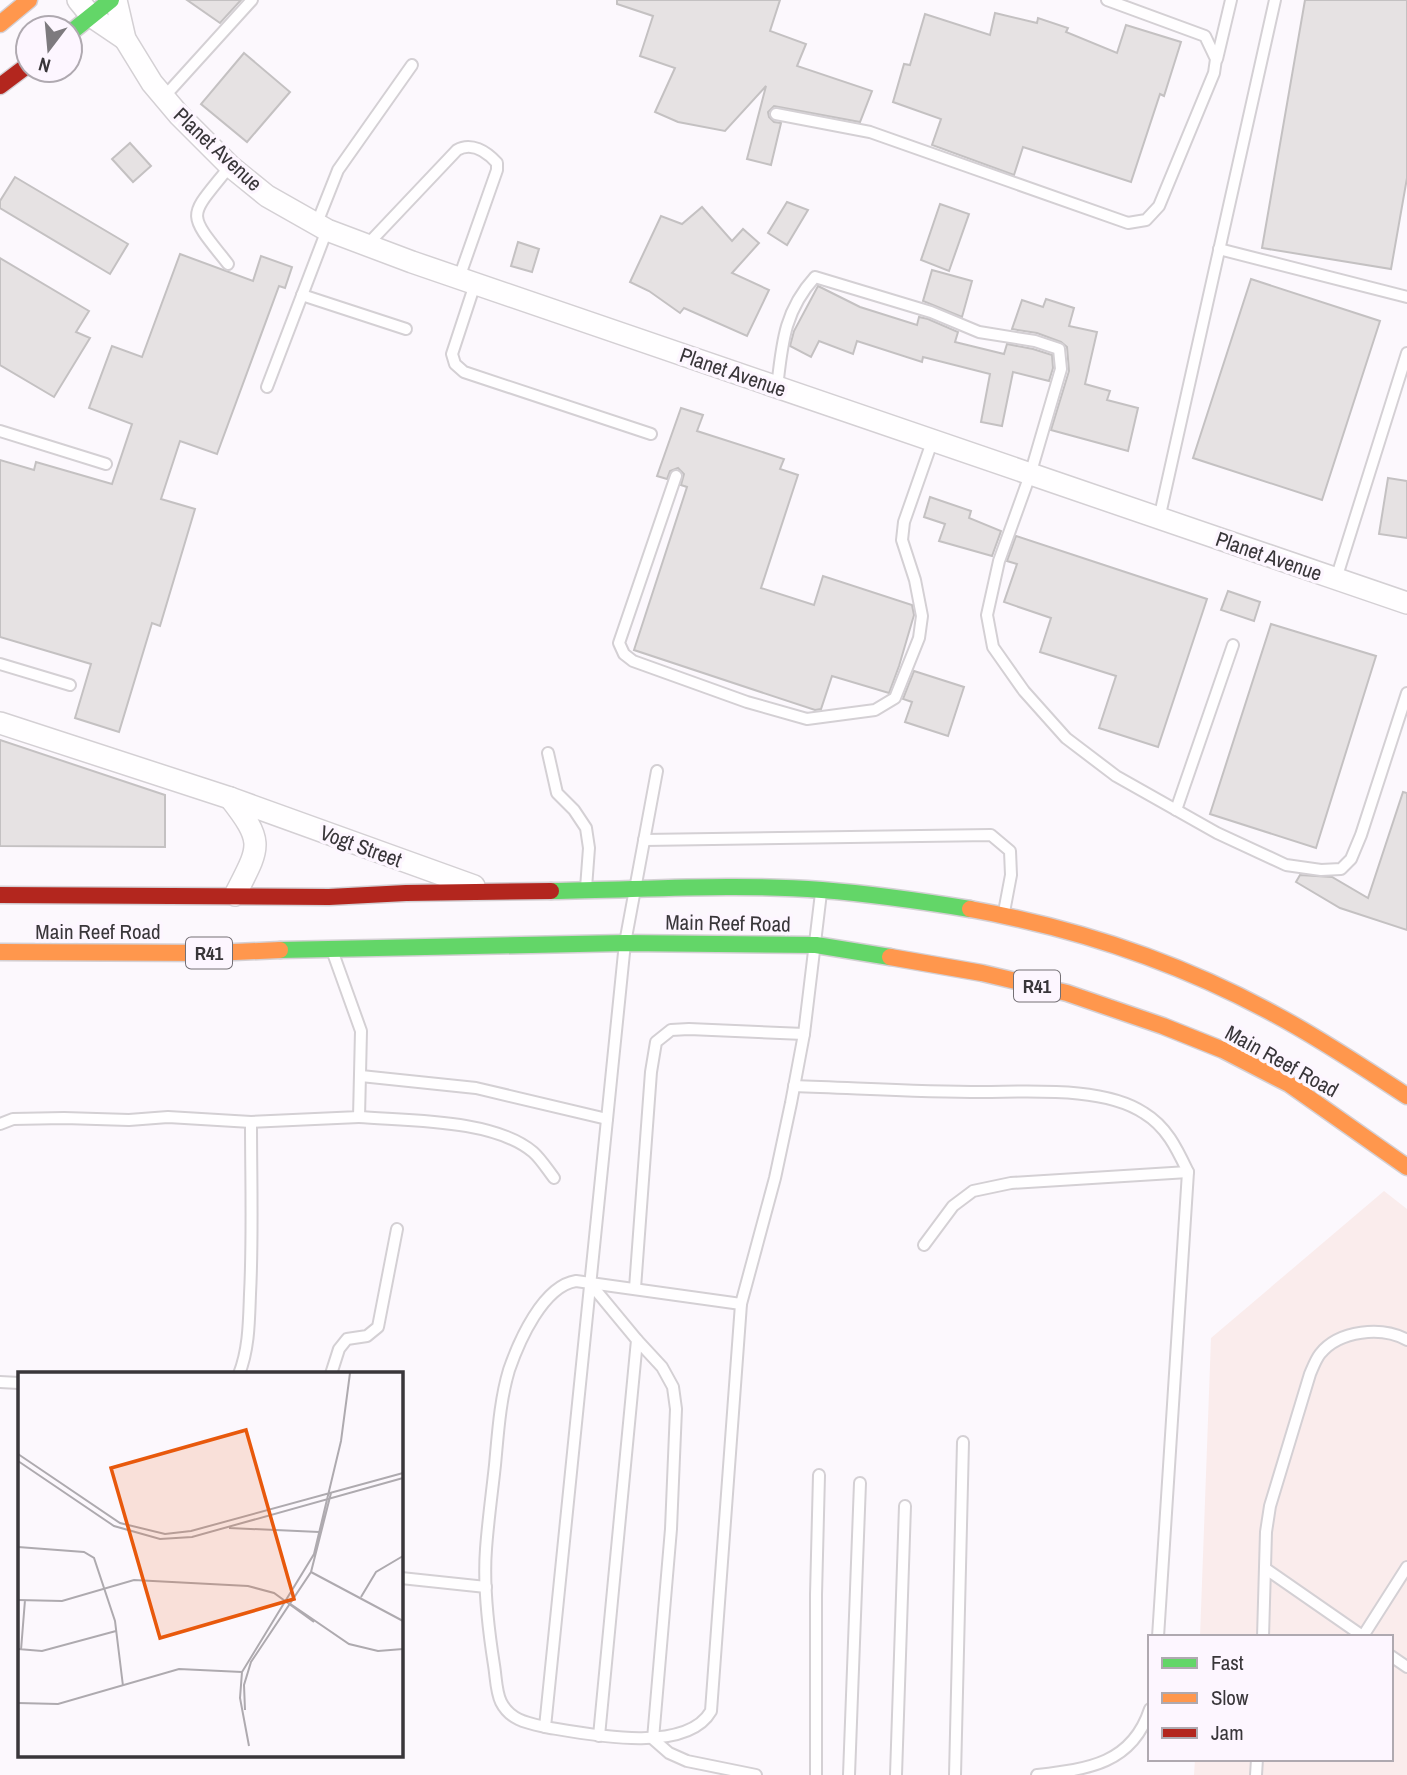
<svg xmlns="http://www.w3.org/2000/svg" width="1407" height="1775" viewBox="0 0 1407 1775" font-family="'Archivo Narrow',sans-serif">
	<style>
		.commercial { fill: #faecec }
		.building { fill: #e6e2e3; stroke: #c4c1c2; stroke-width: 2 }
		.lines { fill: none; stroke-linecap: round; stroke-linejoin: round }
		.lane-casing { stroke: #d4d0d4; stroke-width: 14 }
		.street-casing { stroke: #d4d0d4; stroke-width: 24 }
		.fast-casing { stroke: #d4d0d4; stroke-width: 19 }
		.slow-casing { stroke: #d4d0d4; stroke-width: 19 }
		.jam-casing { stroke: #d4d0d4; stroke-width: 19 }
		.lane { stroke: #fffeff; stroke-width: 10 }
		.street { stroke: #fffeff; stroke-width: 21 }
		.fast { stroke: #63d668; stroke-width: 16 }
		.slow { stroke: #ff974d; stroke-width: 16 }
		.jam { stroke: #b3261e; stroke-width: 16 }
		.labels { text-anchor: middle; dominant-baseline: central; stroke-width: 7; stroke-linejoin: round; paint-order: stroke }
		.shield { fill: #fdf6ff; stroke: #747075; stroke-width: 2 }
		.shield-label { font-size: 19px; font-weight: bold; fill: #39363a }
		.street-label { font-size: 21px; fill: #39363a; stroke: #fdf6ff }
		.inset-road { fill: none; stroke: #aeaaaf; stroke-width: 2 }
		.view { fill: #e8590c; fill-opacity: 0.15; stroke: #e8590c; stroke-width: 3.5 }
		.inset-edge { fill: none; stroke: #39363a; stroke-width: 3.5 }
	</style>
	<rect width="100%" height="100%" fill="#fcf8fd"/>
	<polygon class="commercial" points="1384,1191 1407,1209 1407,1775 1194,1775 1195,1759 1391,1759 1391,1637 1200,1637 1211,1338"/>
	<g class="building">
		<polygon points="187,0 241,0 220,23"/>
		<polygon points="617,0 780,0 770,31 806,44 797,66 872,91 860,122 774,106 768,112 769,117 774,122 781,123 771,165 747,159 766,86 725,131 678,122 655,112 675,68 640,56 653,16 617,4"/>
		<polygon points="1305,0 1407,0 1407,178 1391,269 1262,248"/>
		<polygon points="995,13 1037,23 1038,18 1068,28 1066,32 1117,53 1126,25 1181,42 1164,96 1160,94 1131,182 1023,147 1014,175 932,145 941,119 893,102 904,64 910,65 925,14 990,35"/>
		<polygon points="244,53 290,92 247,142 201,104"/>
		<polygon points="130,143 151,166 133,182 112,159"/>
		<polygon points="15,177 128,244 110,274 0,208 0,201"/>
		<polygon points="787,202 808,210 787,245 768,233"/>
		<polygon points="940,204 969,214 949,271 921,260"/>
		<polygon points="702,207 732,241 743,229 759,243 732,273 769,290 747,336 684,308 680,313 649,291 630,282 661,216 682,224"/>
		<polygon points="518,242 539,249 532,272 511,266"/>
		<polygon points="180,254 253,281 261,256 292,267 285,288 279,286 217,454 180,441 161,499 195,509 160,626 152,623 119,732 75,718 91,664 0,637 0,460 34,470 36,462 112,484 132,424 89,408 112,346 142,357"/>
		<polygon points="0,258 89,311 76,332 90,338 54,397 0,365"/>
		<polygon points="932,270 972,281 962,317 923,301"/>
		<polygon points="1251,279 1380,321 1322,500 1193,458"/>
		<polygon points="818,286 860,307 917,325 919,317 928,319 958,332 955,342 1004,354 1007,344 1033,349 1052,355 1053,368 1049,381 1013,372 1002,426 981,422 990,374 923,357 922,362 857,341 853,354 819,341 811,357 790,346 794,331"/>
		<polygon points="1046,299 1074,308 1069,326 1097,332 1085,384 1110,391 1107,400 1138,408 1128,451 1051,430 1069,371 1067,347 1061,342 1037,333 1012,329 1022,300 1043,307"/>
		<polygon points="681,408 703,415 697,431 784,459 780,469 798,475 761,588 814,605 823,576 912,605 914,615 899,666 889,693 832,676 821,709 815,710 634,650 687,487 681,485 684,474 678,468 670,471 667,479 657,476"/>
		<polygon points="1388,478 1407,481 1407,538 1379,534"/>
		<polygon points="930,497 971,511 969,518 1001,531 992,556 939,541 945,524 924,517"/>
		<polygon points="1016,536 1207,599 1158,747 1099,728 1116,676 1040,652 1051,618 1004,602 1017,564 1007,561"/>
		<polygon points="1228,591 1260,602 1254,621 1221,610"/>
		<polygon points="1271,624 1376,656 1316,848 1210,814"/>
		<polygon points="914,671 964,687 948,736 905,722 912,702 903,699"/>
		<polygon points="0,740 165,795 165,847 0,846"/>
		<polygon points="1403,792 1407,793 1407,930 1340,908 1296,882 1300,875 1332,877 1368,898"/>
	</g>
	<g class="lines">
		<defs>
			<g id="lane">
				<polyline points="1217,59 1231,0"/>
				<polyline points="164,97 252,0"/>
				<polyline points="776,114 870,132 1128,223 1146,220 1159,206 1214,73 1216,59 1205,36 1107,0"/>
				<polyline points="317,223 338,170 412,65"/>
				<path d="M367,245l90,-95c14,-8 29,1 40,13v7l-38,108"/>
				<polyline points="1219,249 1407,297"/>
				<path d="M228,264c-43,-54 -40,-45 2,-98"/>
				<polyline points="475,284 452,354 455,364 464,372 651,434"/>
				<polyline points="302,295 406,329"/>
				<polyline points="267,387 327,230"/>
				<path d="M777,388c5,-44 7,-77 38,-111l116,35 48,20 56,9 24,8 2,20 -31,106 -31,86 -12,54 6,32 31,44 42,47 50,38 101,57 69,32 35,5 20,-1 10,-10 10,-24 46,-142"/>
				<polyline points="0,431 106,464"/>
				<polyline points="676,476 619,643 624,654 633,661 747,702 807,719 875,710 895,698 919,638 922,616 915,580 902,540 904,522 932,442"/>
				<polyline points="1159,519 1275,0"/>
				<polyline points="1336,579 1407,353"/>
				<polyline points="0,664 70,685"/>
				<polyline points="548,753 557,793 574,810 586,828 589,848 586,888"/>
				<path d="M657,771l-32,172 -80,784c42,7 141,28 166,-16l30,-407 34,-126 16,-75 13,-69 17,-141"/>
				<polyline points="1176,810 1233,645"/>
				<polyline points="644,840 991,835 1010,851 1011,875 1004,912"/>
				<polyline points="361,1076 476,1088 607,1119"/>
				<path d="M794,1086c63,2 125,6 188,6 46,0 122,-6 162,21 23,14 33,36 44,59l-30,465"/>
				<path d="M359,1117c50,4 135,2 174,35 8,7 14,17 21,26"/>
				<polyline points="0,1124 13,1119 64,1118 129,1120 168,1117 251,1122 359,1117 361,1031 333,953"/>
				<polyline points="924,1245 953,1206 973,1191 1011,1183 1188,1172"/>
				<polyline points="589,1282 637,1340 599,1736"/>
				<polyline points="635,1288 651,1072 656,1042 671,1030 689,1029 804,1034"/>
				<polyline points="637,1340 662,1367 673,1387 676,1409 671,1529 653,1739 669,1753 687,1761 756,1775"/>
				<path d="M239,1374c10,-25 10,-53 11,-80 3,-57 1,-115 1,-172"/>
				<polyline points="331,1374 339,1349 347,1339 367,1336 378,1327 397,1229"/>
				<polyline points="0,1382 19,1383"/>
				<polyline points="1266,1569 1364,1637"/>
				<polyline points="401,1578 486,1587"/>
				<polyline points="1363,1636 1407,1567"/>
				<path d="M1263,1637l3,-105 4,-26 40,-132c3,-7 6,-15 10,-20 19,-24 62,-28 87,-14"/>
				<polyline points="1391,1656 1407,1667"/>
				<path d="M545,1727c-18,-4 -35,-7 -44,-25 -5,-10 -5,-25 -7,-37 -6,-38 -11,-78 -8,-116 2,-28 6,-56 9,-84 3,-32 5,-65 14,-95 10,-29 34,-84 67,-89l165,23"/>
				<polyline points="816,1775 816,1595 819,1475"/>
				<polyline points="849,1775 860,1483"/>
				<polyline points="896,1775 905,1506"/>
				<polyline points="955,1775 963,1442"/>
				<path d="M1037,1775c51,-6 95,-11 113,-66"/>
				<polyline points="1256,1775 1257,1759"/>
			</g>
			<g id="street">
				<polyline points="78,0 91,16 125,39"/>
				<polyline points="116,0 125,39 152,83 179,115 230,166 267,196 327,230 412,262 1407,603"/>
				<polyline points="0,723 230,798 474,886"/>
				<path d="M230,798c35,45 30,48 5,97"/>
			</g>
			<g id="fast">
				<polyline points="70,33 111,0"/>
				<path d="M551,891c90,-1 181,-8 271,-1 50,4 99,11 148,19"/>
				<polyline points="280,950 625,943 816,945 890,957"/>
			</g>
			<g id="slow">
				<polyline points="0,24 29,0"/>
				<path d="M970,909c106,19 211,54 306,106 45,24 88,53 131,81"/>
				<polyline points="0,952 213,953 280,950"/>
				<polyline points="890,957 982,973 1067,993 1163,1026 1223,1050 1289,1084 1407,1167"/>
			</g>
			<g id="jam">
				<polyline points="0,86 28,65"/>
				<polyline points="0,895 329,897 406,893 551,891"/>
			</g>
		</defs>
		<use href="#lane" class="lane-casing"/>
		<use href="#street" class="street-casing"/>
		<use href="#fast" class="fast-casing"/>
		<use href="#slow" class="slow-casing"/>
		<use href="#jam" class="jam-casing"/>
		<use href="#lane" class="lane"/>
		<use href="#street" class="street"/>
		<use href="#fast" class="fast"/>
		<use href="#slow" class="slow"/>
		<use href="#jam" class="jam"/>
	</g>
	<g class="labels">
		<g class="shield">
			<rect x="186" y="937.5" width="46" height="31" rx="5"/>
			<rect x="1014" y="970.5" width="46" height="31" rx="5"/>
		</g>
		<g class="shield-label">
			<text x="209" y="953">R41</text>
			<text x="1037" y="986">R41</text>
		</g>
		<g class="street-label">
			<text transform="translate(218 149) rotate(43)">Planet Avenue</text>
			<text transform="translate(733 372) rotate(19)">Planet Avenue</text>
			<text transform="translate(1269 556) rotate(19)">Planet Avenue</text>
			<text transform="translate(361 846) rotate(20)">Vogt Street</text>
			<text transform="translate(728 923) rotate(1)">Main Reef Road</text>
			<text x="98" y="931">Main Reef Road</text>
			<text transform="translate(1282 1061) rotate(29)">Main Reef Road</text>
		</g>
	</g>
	<g transform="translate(18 1372)">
		<rect width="385" height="385" fill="#fcf8fd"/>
		<path class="inset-road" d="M0,82l102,69 45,11 26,-3 212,-58M0,89l96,65 46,13 32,-2 211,-59M211,156l90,4M0,175l66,5 10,6 21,63 8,65M293,200l92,49M343,225l15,-25 27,-16M0,228l44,1 72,-21 114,6 26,7 40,29M271,231l60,41 29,7 25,-2M0,277l24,2 74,-20M3,278l4,-50M0,331l40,1 121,-35 63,3M227,338l-1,-25 7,-23 60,-90 20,-79M231,374l-9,-48 2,-26 72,-118 27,-113 9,-68"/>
		<path class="view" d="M228,58l48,169 -134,39 -49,-170z"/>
		<rect width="385" height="385" class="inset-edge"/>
	</g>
	<rect x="1148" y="1635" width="245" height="126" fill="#fdf6ff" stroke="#afa9b0" stroke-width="2"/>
	<rect x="1162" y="1658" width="35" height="10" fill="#63d668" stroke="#afa9b0" stroke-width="2"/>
	<text x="1211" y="1670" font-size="21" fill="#39363a">Fast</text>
	<rect x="1162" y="1693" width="35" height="10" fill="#ff974d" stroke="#afa9b0" stroke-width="2"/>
	<text x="1211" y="1705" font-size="21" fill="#39363a">Slow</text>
	<rect x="1162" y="1728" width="35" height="10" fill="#b3261e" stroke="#afa9b0" stroke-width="2"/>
	<text x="1211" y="1740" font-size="21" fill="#39363a">Jam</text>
	<g transform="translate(49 49) rotate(196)"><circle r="33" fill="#fdf6ff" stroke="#afa9b0" stroke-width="2"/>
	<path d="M0-5L12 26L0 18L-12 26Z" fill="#7d7a7e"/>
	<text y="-10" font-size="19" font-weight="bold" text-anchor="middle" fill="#39363a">N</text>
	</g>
</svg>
